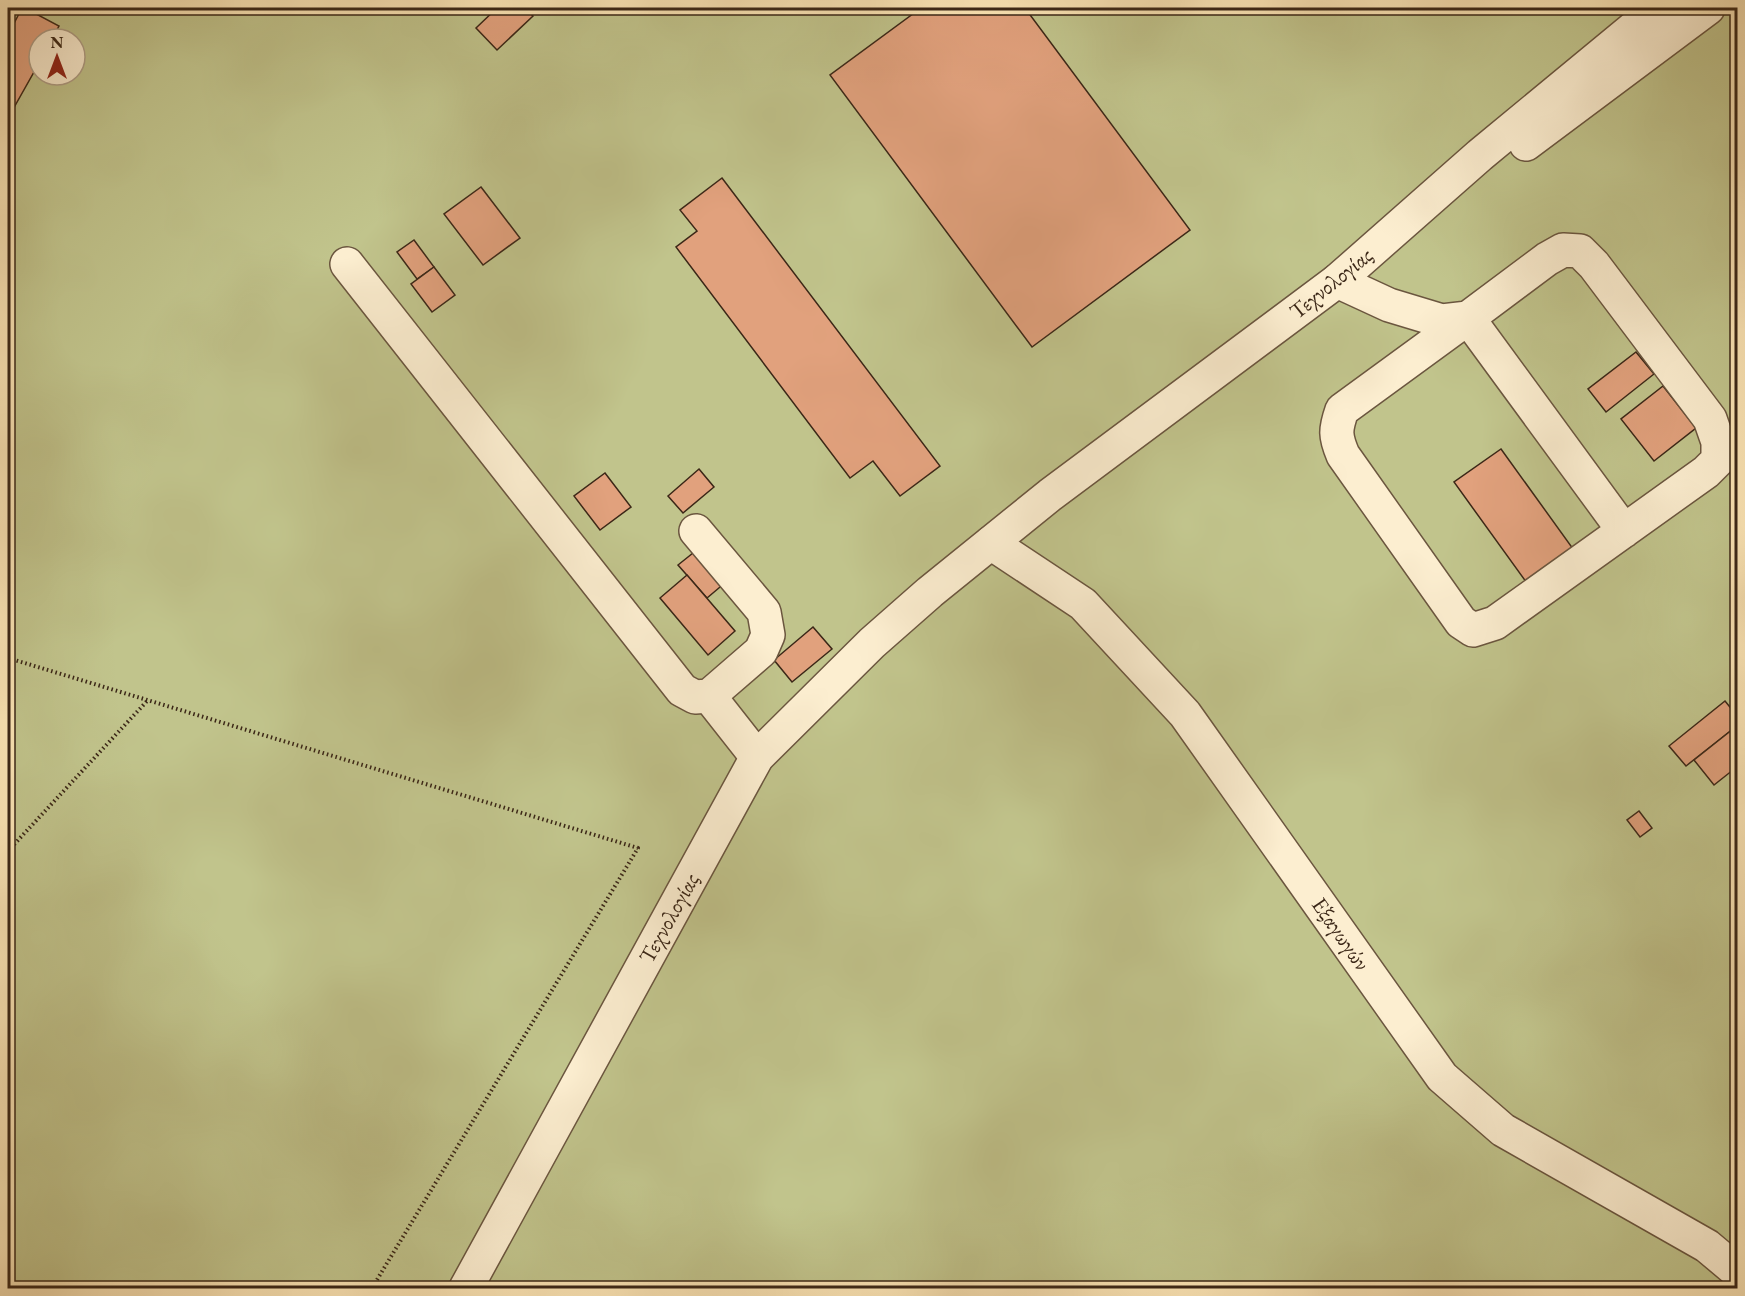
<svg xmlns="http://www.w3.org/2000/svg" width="1745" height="1296" viewBox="0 0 1745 1296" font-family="'EB Garamond',serif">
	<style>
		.green { fill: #c1c48c; stroke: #7e7652; stroke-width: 1.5; fill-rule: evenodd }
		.building { fill: #e1a17d; stroke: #3b2717; stroke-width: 1.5 }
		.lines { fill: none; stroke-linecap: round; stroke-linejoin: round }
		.minor-casing { stroke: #6b563f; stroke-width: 36 }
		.path { stroke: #3b2717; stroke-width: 4; stroke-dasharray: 1.5 3; stroke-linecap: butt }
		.minor { stroke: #fceed0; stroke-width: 33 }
		.labels { text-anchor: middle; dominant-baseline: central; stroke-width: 4.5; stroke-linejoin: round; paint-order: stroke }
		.street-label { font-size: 22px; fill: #3b2717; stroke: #fceed0 }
	</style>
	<rect width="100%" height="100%" fill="#fbe5b6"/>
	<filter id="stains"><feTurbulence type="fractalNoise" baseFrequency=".00333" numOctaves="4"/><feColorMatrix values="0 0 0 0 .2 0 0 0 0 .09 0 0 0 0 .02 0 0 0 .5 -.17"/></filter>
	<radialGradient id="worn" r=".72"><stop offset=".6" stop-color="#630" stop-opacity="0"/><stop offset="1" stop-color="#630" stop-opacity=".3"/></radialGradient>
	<path class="green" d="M8,8h1729v1280h-1729zM39,39h36v36h-36z"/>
	<g class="building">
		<polygon points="22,8 25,8 59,26 52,39 39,39 39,63 12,111 8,109 8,35"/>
		<polygon points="497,8 524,8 533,16 497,50 476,28"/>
		<polygon points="921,8 1025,8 1190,230 1032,347 830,75"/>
		<polygon points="722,178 940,466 900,496 873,461 850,478 676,247 697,231 680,210"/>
		<polygon points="481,187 520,238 483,265 444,214"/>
		<polygon points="414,240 434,267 417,279 397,252"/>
		<polygon points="434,267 455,295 432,312 411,284"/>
		<polygon points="1636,352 1654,374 1606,412 1588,389"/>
		<polygon points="1663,386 1696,428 1654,461 1621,419"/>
		<polygon points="1501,449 1576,553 1529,586 1454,482"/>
		<polygon points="699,469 714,487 683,513 668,496"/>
		<polygon points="605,473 631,507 600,530 574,496"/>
		<polygon points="698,549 726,582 707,598 678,565"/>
		<polygon points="687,575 735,631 708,655 660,598"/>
		<polygon points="813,627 832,649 792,682 774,660"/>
		<polygon points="1725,701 1738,717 1738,725 1686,766 1669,746"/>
		<polygon points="1733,729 1738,734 1738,766 1714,785 1694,760"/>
		<polygon points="1639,811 1652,828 1640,837 1627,820"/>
	</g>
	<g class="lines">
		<defs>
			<g id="minor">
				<polyline points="1526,144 1708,8"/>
				<polyline points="347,264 682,690 695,697 709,696 761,651 768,635 764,612 696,531"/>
				<path d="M1337,281l52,24 53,16 26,-3 79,-59 16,-9 17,1 14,14 116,154 8,23v18l-12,12 -211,151 -22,7 -12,-8 -118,-167c-8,-19 -8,-25 -1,-45l126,-92 156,213"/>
				<polyline points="991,543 1083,604 1185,714 1442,1077 1503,1130 1707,1246 1738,1272"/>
				<polyline points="709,696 757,757"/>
				<polyline points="466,1288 757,757 872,643 930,592 1050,495 1337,281 1480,155 1658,8"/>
			</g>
		</defs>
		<use href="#minor" class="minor-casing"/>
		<g class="path">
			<polyline points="8,658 638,848 372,1288"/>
			<polyline points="8,851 148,700"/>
		</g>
		<use href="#minor" class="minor"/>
	</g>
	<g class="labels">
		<g class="street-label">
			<text transform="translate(1331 283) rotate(-39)">Τεχνολογίας</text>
			<text transform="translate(669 918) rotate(-61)">Τεχνολογίας</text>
			<text transform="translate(1341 934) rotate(55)">Εξαγωγών</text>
		</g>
	</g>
	<rect width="1745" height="1296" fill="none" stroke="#fbe5b6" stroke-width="30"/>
	<rect x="9" y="9" width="1727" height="1278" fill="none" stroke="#3b2717" stroke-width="3"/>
	<rect x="15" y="15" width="1715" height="1266" fill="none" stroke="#3b2717" stroke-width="1.5"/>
	<g transform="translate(57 57)"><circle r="28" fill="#fceed0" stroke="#af9e86" stroke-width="1.5"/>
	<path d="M0-4.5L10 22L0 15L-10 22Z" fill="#8f2418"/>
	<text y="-9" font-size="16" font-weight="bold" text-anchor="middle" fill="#3b2717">N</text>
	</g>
	<rect width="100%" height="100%" filter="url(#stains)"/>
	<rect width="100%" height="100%" fill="url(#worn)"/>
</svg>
